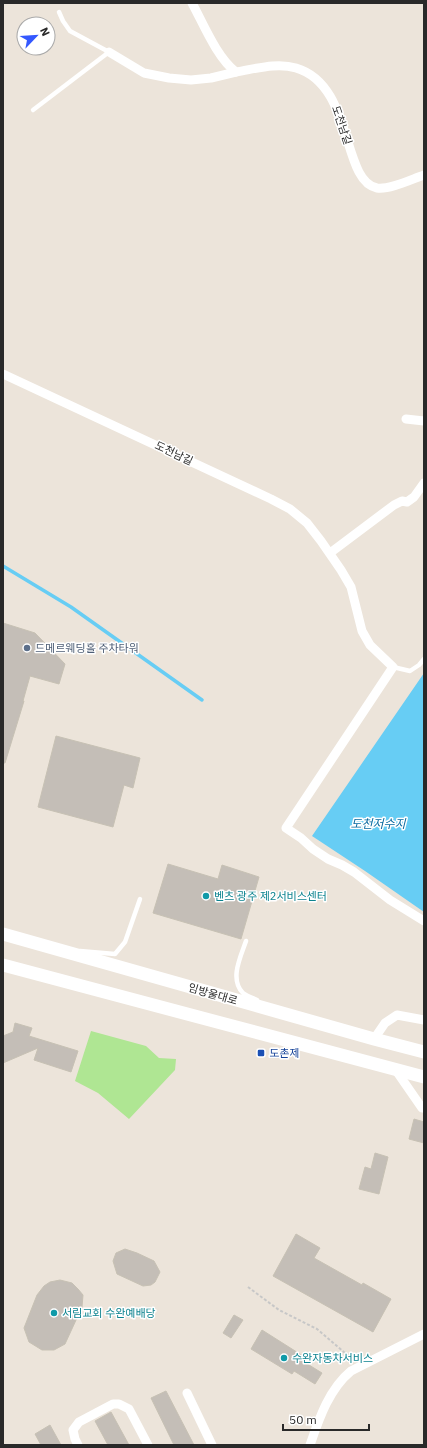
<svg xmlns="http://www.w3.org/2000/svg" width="427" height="1448" viewBox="0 0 427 1448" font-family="'IBM Plex Sans','Noto Sans KR',sans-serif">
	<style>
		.green { fill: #afe693 }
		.water { fill: #67cdf4 }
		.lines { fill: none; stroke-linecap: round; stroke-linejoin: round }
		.stream { stroke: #67cdf4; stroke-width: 3.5 }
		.building { fill: #c4beb7; stroke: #c7c1b4 }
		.path { stroke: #c7c7c7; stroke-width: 2; stroke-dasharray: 3 2; stroke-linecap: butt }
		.service { stroke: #fff; stroke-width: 4.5 }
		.minor { stroke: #fff; stroke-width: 9 }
		.secondary { stroke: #fff; stroke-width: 13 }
		.service-dot { fill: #5c6f8a; stroke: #fff; stroke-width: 1.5 }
		.culture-dot { fill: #0f9aa8; stroke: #fff; stroke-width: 1.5 }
		.transit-dot { fill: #1a4fb4; stroke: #fff; stroke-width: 1.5 }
		.labels { text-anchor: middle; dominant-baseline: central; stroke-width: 3; stroke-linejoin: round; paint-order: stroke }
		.street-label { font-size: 11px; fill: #292929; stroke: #fff }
		.service-label { font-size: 11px; fill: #4e5e75; stroke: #fff; text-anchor: start }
		.culture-label { font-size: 11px; fill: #0d838f; stroke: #fff; text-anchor: start }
		.transit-label { font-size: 11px; fill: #164399; stroke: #fff; text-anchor: start }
		.water-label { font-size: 12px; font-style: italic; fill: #07699f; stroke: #fff }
	</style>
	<rect width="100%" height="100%" fill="#ece4da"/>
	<polygon class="green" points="91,1031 146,1046 159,1058 176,1059 175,1070 129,1119 98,1093 75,1081"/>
	<polygon class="water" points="424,673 424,912 365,871 312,836"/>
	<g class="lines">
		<polyline class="stream" points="3,566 71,607 202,700"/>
	</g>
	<g class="building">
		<polygon points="3,623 35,633 65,664 59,684 30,676 23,701 24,701 5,763 3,763"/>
		<polygon points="56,736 140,758 133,788 124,785 113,827 38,807"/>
		<polygon points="168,864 218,879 222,865 259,877 241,939 153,913"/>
		<polygon points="15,1023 32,1028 29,1036 78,1051 71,1072 34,1060 38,1048 3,1063 3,1036 13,1032"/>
		<polygon points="414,1119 424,1122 424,1143 409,1139"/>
		<polygon points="375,1153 388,1157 379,1194 359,1189 365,1167 371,1169"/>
		<polygon points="296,1234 320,1248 314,1258 362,1285 363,1283 391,1299 373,1332 273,1276"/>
		<polygon points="125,1249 137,1253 154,1261 160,1272 155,1282 151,1285 143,1286 117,1274 113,1261 116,1253"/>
		<polygon points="60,1280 72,1283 78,1289 83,1295 82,1307 65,1344 54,1350 42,1350 29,1342 24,1328 37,1295 44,1286 50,1282"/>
		<polygon points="234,1315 243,1320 231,1338 223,1333"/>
		<polygon points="262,1330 303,1356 301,1360 322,1373 315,1384 294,1371 292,1374 251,1349"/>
		<polygon points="166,1391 194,1445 174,1445 151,1398"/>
		<polygon points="111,1412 129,1445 108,1445 95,1421"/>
		<polygon points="50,1425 61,1445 41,1445 35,1434"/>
	</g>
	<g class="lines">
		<polyline class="path" points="248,1287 279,1310 317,1329 352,1359"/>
		<g class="service">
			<polyline points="33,110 109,52 70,31 63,21 59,12"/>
			<polyline points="393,667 410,671 419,665 424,659"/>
			<path d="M246,941c-5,15 -17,38 -3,52 4,3 10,5 14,7"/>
			<polyline points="80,951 115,954 125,942 140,899"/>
		</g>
		<g class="minor">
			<path d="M192,3c11,20 25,55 44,69 19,-3 41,-10 60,-4 58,17 45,113 81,120 13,2 35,-9 47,-13"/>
			<polyline points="109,52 144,73 169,78 191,80 211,78 236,72"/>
			<polyline points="3,374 271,499 290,509 307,523 321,541 341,570 351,587 362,631 370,645 393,667 286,828 301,838 313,849 328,859 342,865 354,872 390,900 424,921"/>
			<polyline points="406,419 424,421"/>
			<polyline points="330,553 394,505 402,501 407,502 414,497 424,483"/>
			<polyline points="374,1039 385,1023 397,1015 424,1020"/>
			<polyline points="395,1069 422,1108 424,1108"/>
			<polyline points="187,1393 212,1445"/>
			<polyline points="78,1445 75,1439 73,1430 79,1422 113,1404 119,1404 129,1409 148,1445"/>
			<path d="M310,1445c9,-26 19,-56 41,-74l73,-37"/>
		</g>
		<g class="secondary">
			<polyline points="3,934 374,1039 424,1052"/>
			<polyline points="3,965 424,1077"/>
		</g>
	</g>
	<circle class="service-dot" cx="27" cy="648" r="4"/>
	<g class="culture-dot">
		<circle cx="206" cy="896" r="4"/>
		<circle cx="54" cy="1313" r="4"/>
		<circle cx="284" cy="1358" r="4"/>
	</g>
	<rect class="transit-dot" x="257" y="1049" width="8" height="8" rx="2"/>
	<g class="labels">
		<g class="street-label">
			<text transform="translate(342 125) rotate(71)">도천남길</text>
			<text transform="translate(174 453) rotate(25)">도천남길</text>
			<text transform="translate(213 994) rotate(16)">임방울대로</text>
		</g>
		<g class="service-label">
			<text x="35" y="648">드메르웨딩홀 주차타워</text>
		</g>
		<g class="culture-label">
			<text x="214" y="896">벤츠 광주 제2서비스센터</text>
			<text x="62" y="1313">서림교회 수완예배당</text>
			<text x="292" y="1358">수완자동차서비스</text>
		</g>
		<g class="transit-label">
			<text x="269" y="1053">도촌제</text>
		</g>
		<g class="water-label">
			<text x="378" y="823">도천저수지</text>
		</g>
	</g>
	<rect width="427" height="1448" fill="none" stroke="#292929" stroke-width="8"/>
	<g transform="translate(36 36) rotate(65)"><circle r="19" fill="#ffffff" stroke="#a9a9a9"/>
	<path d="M0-3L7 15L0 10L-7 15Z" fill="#3458ff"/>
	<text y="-6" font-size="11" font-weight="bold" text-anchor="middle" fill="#292929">N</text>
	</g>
	<path d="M283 1424v6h86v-6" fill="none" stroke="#292929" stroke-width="2"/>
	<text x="289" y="1424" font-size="12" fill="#292929" stroke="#ffffff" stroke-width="3" paint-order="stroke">50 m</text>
</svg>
